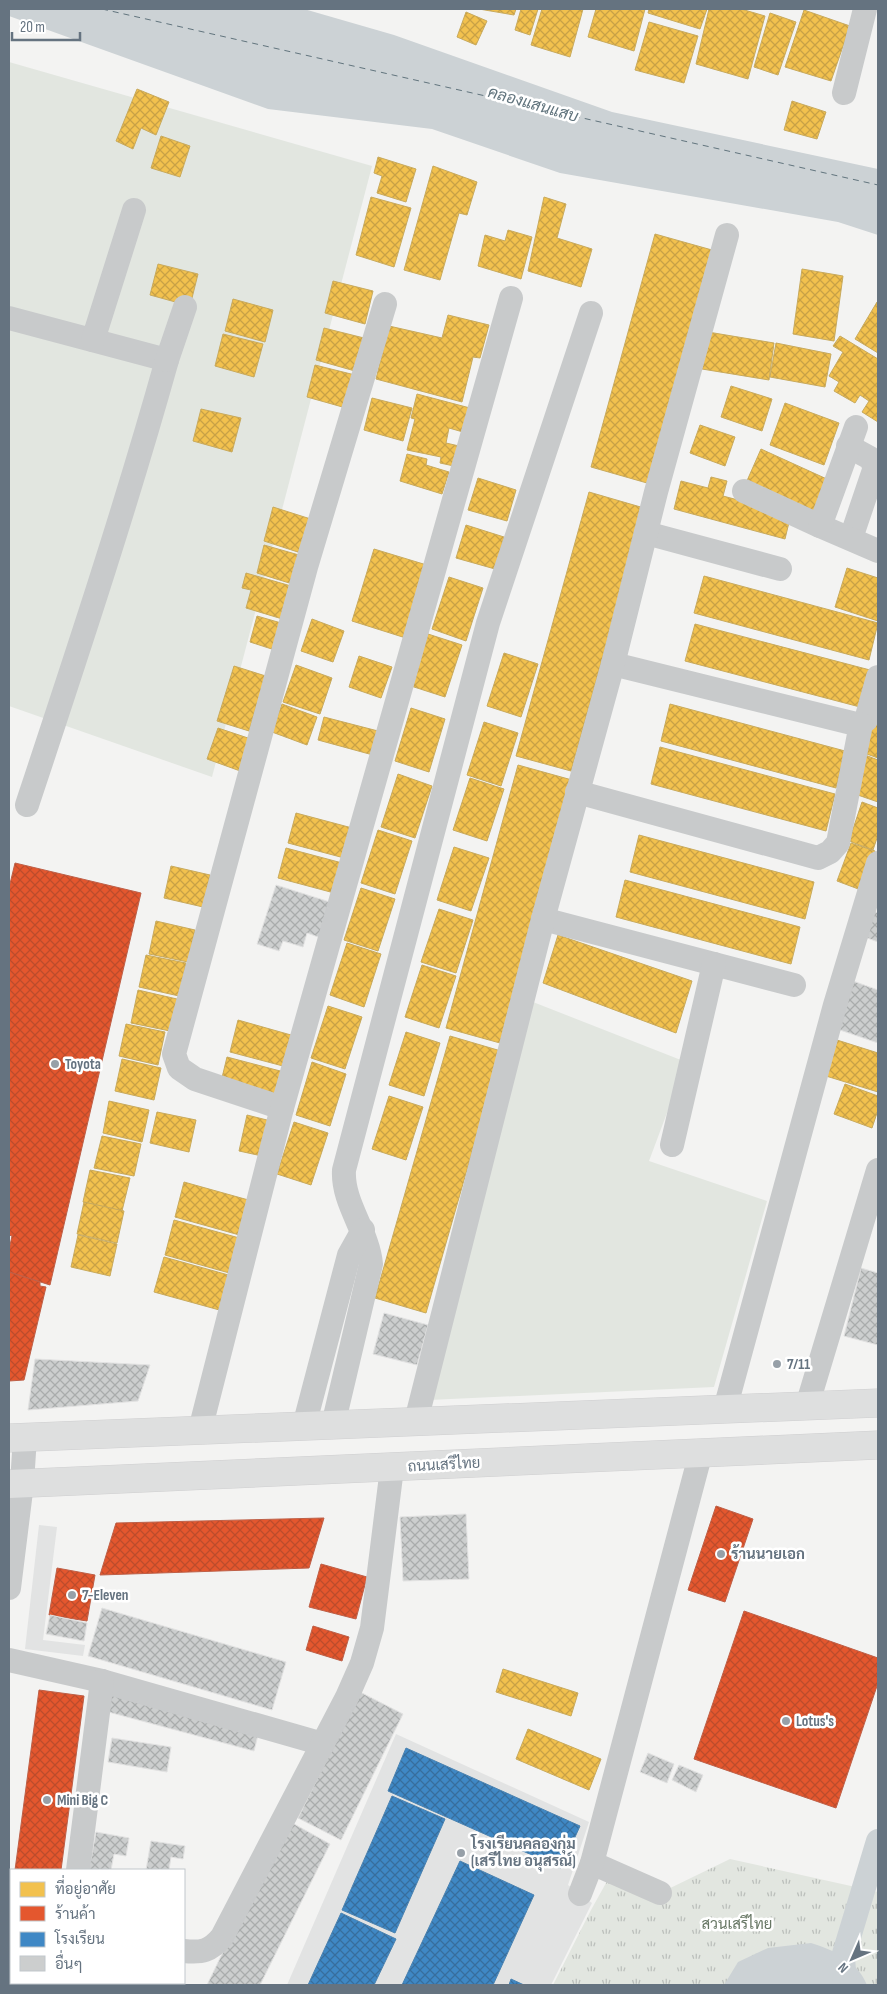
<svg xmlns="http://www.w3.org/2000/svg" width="887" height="1994" viewBox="0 0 887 1994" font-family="'Sofia Sans Condensed',Sarabun,sans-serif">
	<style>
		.built { fill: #e2e3e3 }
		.grass { fill: #e2e6e0 }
		.park { fill: url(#park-tufts) }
		.water { fill: #ccd2d5 }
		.homes { fill: url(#homes-cross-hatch); stroke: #c8aa5d }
		.shops { fill: url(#shops-cross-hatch); stroke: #be5f47 }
		.schools { fill: url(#schools-cross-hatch); stroke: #4a82b0 }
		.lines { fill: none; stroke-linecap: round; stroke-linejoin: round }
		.canal { stroke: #ccd2d5; stroke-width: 24 }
		.ferry { stroke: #61747d; stroke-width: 1; stroke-dasharray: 6 5; stroke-linecap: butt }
		.building { fill: url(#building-cross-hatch); stroke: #e2e2e2 }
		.secondary-casing { stroke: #cfcfd0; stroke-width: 29 }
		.street { stroke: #c8cacb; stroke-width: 24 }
		.secondary { stroke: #dedfdf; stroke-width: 28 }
		.poi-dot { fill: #97a0a8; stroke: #fff; stroke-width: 2 }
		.labels { text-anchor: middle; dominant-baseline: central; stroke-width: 5; stroke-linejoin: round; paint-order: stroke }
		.poi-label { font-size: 15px; font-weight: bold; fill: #657380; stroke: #fff; text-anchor: start }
		.street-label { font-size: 15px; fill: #657380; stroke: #fff }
		.park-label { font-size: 15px; fill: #677764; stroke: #fff }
		.water-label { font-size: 16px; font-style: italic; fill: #61747d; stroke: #fff }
	</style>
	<defs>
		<pattern id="park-tufts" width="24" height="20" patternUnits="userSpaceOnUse" patternTransform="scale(1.25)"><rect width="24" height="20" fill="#e2e6e0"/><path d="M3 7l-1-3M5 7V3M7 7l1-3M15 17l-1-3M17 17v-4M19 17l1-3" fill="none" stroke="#bbbfbb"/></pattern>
		<pattern id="homes-cross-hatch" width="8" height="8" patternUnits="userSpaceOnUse" patternTransform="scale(1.25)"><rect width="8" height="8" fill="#f2c14e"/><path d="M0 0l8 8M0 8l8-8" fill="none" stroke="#c8a146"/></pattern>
		<pattern id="shops-cross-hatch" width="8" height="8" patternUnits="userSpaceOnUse" patternTransform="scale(1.25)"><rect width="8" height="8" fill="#e4572e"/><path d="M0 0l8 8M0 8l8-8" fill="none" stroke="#bc4c2c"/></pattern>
		<pattern id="schools-cross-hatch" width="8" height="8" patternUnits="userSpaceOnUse" patternTransform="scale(1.25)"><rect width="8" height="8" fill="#3f88c5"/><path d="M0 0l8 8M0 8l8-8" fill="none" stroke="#376e9d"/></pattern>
		<pattern id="building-cross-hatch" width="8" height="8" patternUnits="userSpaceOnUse" patternTransform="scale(1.25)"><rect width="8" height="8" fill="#cccece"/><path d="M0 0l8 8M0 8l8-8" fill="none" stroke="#a9acac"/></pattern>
	</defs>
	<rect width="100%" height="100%" fill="#f3f3f2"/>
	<g class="built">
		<polygon points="39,1525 57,1527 43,1640 85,1645 83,1656 25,1649"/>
		<polygon points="396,1734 589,1822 568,1885 592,1903 551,1985 287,1985"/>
	</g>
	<g class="grass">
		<polygon points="9,62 372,166 212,777 9,706"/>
		<polygon points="533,1002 686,1062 649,1161 767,1201 714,1387 429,1400"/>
	</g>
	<polygon class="park" points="730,1859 878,1892 878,1985 553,1985 591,1910 611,1874 660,1893"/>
	<g class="water">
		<polygon points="9,9 304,9 394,35 612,112 878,169 878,235 838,222 560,173 432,129 268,109 9,16"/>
		<path d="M811,1943c25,8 45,17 56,42h-143l14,-23 30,-14z"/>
	</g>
	<g class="homes">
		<polygon points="479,9 516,9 514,15"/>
		<polygon points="521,9 538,9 530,35 515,30"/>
		<polygon points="542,9 583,9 570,57 531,45"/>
		<polygon points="596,9 645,9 634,51 588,37"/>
		<polygon points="649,9 707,9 700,29 648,13"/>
		<polygon points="709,9 741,9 765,16 748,79 696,64"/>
		<polygon points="804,10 850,26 831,81 785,67"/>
		<polygon points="466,12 487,21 476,45 457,37"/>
		<polygon points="770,13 796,22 778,75 754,67"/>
		<polygon points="649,22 698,36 684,83 635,70"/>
		<polygon points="137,89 169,102 156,135 141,128 133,149 116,141"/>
		<polygon points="792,101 826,112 817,139 784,130"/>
		<polygon points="161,136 190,146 180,177 151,168"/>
		<polygon points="378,157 416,169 406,202 377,193 382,176 374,173"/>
		<polygon points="433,166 477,182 467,215 459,213 440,280 404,270"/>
		<polygon points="371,197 411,208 394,267 356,255"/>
		<polygon points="544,197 566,204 557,238 592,249 581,287 528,271"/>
		<polygon points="508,230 532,237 521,279 478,266 485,235 505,241"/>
		<polygon points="655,234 712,250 647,483 591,467"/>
		<polygon points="158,264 198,274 190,306 150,295"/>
		<polygon points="802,269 843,276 834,341 793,334"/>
		<polygon points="333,281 373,291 365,324 325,313"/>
		<polygon points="233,299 273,310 265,342 225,331"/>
		<polygon points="877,302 878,303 878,353 855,339"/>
		<polygon points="448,315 489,325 480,358 473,357 462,402 376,379 389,326 442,338"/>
		<polygon points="324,328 364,338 355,371 316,360"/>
		<polygon points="708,332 774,343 769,380 702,369"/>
		<polygon points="223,334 263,344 254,377 215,366"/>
		<polygon points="840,336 878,359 878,422 862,412 869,401 860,395 855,403 834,391 839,382 829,376 843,352 833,346"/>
		<polygon points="776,343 831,354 825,387 770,377"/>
		<polygon points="315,365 355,375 346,408 307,397"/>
		<polygon points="731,386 772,399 762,431 721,417"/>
		<polygon points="417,394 470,408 463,432 449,428 446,443 459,446 454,466 440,463 441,457 407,450 415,419 411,418"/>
		<polygon points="372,398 412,408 403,441 364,430"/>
		<polygon points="785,403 839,423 824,465 770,445"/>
		<polygon points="201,409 241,418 232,452 193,441"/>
		<polygon points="700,425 735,437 725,466 690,453"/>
		<polygon points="761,449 829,480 813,514 746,483"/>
		<polygon points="407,454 427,459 426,465 449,472 442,494 400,481"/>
		<polygon points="711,477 727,481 723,496 791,514 785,539 674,509 681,481 708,488"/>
		<polygon points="478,478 516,490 507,521 468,510"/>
		<polygon points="589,492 644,508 571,771 516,756"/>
		<polygon points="273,507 317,521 307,555 264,541"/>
		<polygon points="466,525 504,537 495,569 456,558"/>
		<polygon points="264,545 306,557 299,586 257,573"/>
		<polygon points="374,549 430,566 409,639 352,621"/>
		<polygon points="847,568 878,578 878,621 835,607"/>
		<polygon points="246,573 298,588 289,621 246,608 251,590 242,588"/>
		<polygon points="704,576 878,623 869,660 694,613"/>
		<polygon points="449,577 483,588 466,641 432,629"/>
		<polygon points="257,616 288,625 281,652 250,642"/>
		<polygon points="312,619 344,631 333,662 301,651"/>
		<polygon points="695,624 870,670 860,707 685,661"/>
		<polygon points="428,634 462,645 445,697 411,686"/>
		<polygon points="504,653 538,664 521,717 487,706"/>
		<polygon points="359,656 392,667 381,698 349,687"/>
		<polygon points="296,665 332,678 320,714 283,702"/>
		<polygon points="234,666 272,678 256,707 249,731 217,721"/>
		<polygon points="282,704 317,717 307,745 272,732"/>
		<polygon points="670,704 845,751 836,788 661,741"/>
		<polygon points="411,708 445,719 429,772 395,761"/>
		<polygon points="876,716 878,716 878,758 864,753"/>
		<polygon points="324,717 378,731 373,755 318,740"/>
		<polygon points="484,722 518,733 501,786 467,775"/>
		<polygon points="218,728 254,740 243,772 207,759"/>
		<polygon points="660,747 835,794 826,831 651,784"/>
		<polygon points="865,755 878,760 878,802 852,793"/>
		<polygon points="518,765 572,780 500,1043 446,1028"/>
		<polygon points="398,774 432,786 415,838 381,827"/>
		<polygon points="470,778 504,789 487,841 453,830"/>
		<polygon points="862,802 878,808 878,835 873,850 849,841"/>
		<polygon points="296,813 356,829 348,859 288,843"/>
		<polygon points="378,830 412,841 395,894 361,883"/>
		<polygon points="639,835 814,882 805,919 630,872"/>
		<polygon points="851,843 875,851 861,890 837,881"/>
		<polygon points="454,847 489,858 471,911 437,900"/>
		<polygon points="286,848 346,864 338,894 278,878"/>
		<polygon points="171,866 210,875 203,907 164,898"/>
		<polygon points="625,880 800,927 791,964 616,917"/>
		<polygon points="361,888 395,899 378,951 344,940"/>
		<polygon points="439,909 473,920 456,973 421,962"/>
		<polygon points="156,921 195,930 188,962 149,954"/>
		<polygon points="558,935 692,981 676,1033 543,983"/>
		<polygon points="347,943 381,954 364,1007 330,995"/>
		<polygon points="146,955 186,963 179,996 139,987"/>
		<polygon points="422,965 456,976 439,1028 405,1017"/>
		<polygon points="138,990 177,999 170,1031 131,1023"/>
		<polygon points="328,1006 362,1017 345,1069 311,1058"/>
		<polygon points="238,1020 291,1035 283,1066 230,1052"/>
		<polygon points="126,1024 165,1032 158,1065 119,1056"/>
		<polygon points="406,1032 440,1043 424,1096 389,1085"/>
		<polygon points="450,1036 501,1051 426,1313 375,1298"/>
		<polygon points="837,1040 878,1053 878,1092 826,1076"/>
		<polygon points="227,1057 284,1072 277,1100 220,1086"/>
		<polygon points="122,1059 161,1068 154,1100 115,1091"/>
		<polygon points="312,1062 346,1074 330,1126 296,1115"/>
		<polygon points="845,1084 878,1096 878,1110 872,1128 834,1114"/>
		<polygon points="389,1096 423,1107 406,1160 372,1149"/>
		<polygon points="109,1101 149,1110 142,1142 103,1133"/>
		<polygon points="157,1112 196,1120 189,1152 150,1143"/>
		<polygon points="247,1115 271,1121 262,1156 239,1151"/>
		<polygon points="294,1122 328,1133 311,1185 277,1174"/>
		<polygon points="102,1136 141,1144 134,1176 94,1168"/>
		<polygon points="90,1170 130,1178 122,1211 83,1202"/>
		<polygon points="184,1182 252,1201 243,1236 175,1217"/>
		<polygon points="84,1202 124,1211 117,1243 77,1234"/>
		<polygon points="174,1220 243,1239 233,1274 165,1255"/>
		<polygon points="78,1235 117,1244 110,1276 71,1267"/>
		<polygon points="164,1257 232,1276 223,1311 154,1292"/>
		<polygon points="503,1669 578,1693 571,1716 496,1692"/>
		<polygon points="528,1729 601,1759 589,1790 516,1759"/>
	</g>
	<g class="shops">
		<polygon points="15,863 141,893 50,1285 9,1272 9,1250 12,1236 9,1235 9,888"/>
		<polygon points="9,1272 40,1282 40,1286 46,1287 24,1380 9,1381"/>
		<polygon points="716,1506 753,1519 725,1602 688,1590"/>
		<polygon points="324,1518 309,1568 100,1575 116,1523"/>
		<polygon points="321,1564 367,1577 356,1619 309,1607"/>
		<polygon points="57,1568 95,1575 87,1621 49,1615"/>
		<polygon points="744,1611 878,1658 878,1683 836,1808 694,1759"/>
		<polygon points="313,1626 349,1637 342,1661 306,1650"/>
		<polygon points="39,1690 84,1696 61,1870 15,1870"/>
	</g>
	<g class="schools">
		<polygon points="406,1748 580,1826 561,1868 388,1791"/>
		<polygon points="392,1796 445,1819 395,1933 342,1910"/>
		<polygon points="460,1861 534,1895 493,1985 402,1985"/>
		<polygon points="341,1913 396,1939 374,1985 308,1985"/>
		<polygon points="511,1979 524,1985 509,1985"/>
	</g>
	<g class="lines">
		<polyline class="canal" points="845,1985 843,1957 878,1841"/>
		<polyline class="ferry" points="102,9 878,185"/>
	</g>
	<g class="building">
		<polygon points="276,885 333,903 321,938 307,933 303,947 283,941 279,951 257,944"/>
		<polygon points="872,910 878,913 878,942 862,936"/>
		<polygon points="853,981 878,990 878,1043 837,1029"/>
		<polygon points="861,1268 878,1273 878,1345 844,1336"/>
		<polygon points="384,1313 428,1325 417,1365 373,1354"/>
		<polygon points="35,1359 150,1365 138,1401 28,1410"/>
		<polygon points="466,1514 469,1579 403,1581 400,1517"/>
		<polygon points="102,1608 286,1662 272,1710 88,1656"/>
		<polygon points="50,1615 87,1623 84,1641 46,1634"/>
		<polygon points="107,1689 259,1731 254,1751 101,1710"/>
		<polygon points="360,1692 403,1714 341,1840 298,1818"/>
		<polygon points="112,1738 171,1747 167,1772 108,1762"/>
		<polygon points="648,1753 674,1764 667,1783 640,1772"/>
		<polygon points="679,1765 703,1775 696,1792 672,1780"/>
		<polygon points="287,1820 330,1844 260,1985 207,1985"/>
		<polygon points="96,1832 129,1838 126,1856 114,1854 111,1870 89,1870"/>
		<polygon points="151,1841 185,1846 183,1859 171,1857 169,1870 146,1870"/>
		<polygon points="9,1936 11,1936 11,1983 35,1983 34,1985 9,1985"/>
		<polygon points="64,1983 162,1983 162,1985 83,1985"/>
	</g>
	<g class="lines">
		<defs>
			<g id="secondary">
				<polyline points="9,1438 878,1403"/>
				<polyline points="9,1484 878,1445"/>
			</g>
		</defs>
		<use href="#secondary" class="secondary-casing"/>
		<g class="street">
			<polyline points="844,93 865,9"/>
			<path d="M9,318l158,42c-42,150 -91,297 -140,445"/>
			<polyline points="93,340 134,210"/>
			<polyline points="167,360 185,307"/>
			<polyline points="848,446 870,458 875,467 851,538"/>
			<polyline points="744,491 820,526 878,551"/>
			<polyline points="820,526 856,427"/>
			<polyline points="646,533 780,569"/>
			<polyline points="613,664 856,724 861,724 866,720 878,677"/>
			<polyline points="577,792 818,858 830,852 838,843 861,724"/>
			<polyline points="543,919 794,985"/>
			<polyline points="282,1108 195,1079 179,1068 174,1054 306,567 385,304"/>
			<polyline points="672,1145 714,964"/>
			<polyline points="807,1406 878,1170"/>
			<polyline points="725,1409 835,1005 878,863"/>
			<polyline points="416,1421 543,919 613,664 656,492 727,235"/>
			<path d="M333,1425l38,-161c-3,-33 -29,-61 -27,-94l144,-547 103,-310"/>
			<polyline points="304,1426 349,1255 363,1230"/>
			<polyline points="200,1430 282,1108 511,298"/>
			<polyline points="9,1588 22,1483 25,1437"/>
			<polyline points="9,1660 102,1681 323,1744"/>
			<polyline points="592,1863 660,1893"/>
			<polyline points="78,1870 102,1681"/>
			<polyline points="580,1894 592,1863 701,1452"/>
			<polyline points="9,1927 11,1927"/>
			<path d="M184,1951c18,2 26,0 38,-14l125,-240 15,-34 10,-35 20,-160"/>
		</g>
		<use href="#secondary" class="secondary"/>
	</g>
	<g class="poi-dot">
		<circle cx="55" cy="1064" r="5"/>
		<circle cx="777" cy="1364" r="5"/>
		<circle cx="721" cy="1554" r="5"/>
		<circle cx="72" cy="1595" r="5"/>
		<circle cx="786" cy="1721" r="5"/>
		<circle cx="47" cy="1800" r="5"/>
		<circle cx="461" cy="1853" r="5"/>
	</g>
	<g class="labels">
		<g class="poi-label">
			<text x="65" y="1064">Toyota</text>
			<text x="787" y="1364">7/11</text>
			<text x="731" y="1554">ร้านนายเอก</text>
			<text x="82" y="1595">7-Eleven</text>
			<text x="796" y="1721">Lotus's</text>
			<text x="57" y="1800">Mini Big C</text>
			<text x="471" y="1844">โรงเรียนคลองกุ่ม<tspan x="471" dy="17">(เสรีไทย อนุสรณ์)</tspan></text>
		</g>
		<g class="street-label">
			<text transform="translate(444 1465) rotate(-3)">ถนนเสรีไทย</text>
		</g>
		<g class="park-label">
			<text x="737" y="1924">สวนเสรีไทย</text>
		</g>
		<g class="water-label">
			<text transform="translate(533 105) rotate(16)">คลองแสนแสบ</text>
		</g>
	</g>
	<rect width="887" height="1994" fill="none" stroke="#657380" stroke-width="20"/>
	<rect x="10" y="1869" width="175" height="115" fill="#ffffff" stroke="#c1c7cc"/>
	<rect x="20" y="1882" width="25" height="15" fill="#f2c14e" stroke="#c1c7cc"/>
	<text x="55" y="1894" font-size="15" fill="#657380">ที่อยู่อาศัย</text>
	<rect x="20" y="1906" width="25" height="15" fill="#e4572e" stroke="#c1c7cc"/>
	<text x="55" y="1919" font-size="15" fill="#657380">ร้านค้า</text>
	<rect x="20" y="1932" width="25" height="15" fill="#3f88c5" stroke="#c1c7cc"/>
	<text x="55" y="1944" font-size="15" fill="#657380">โรงเรียน</text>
	<rect x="20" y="1956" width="25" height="15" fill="#cccece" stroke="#c1c7cc"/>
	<text x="55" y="1969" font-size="15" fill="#657380">อื่นๆ</text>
	<g transform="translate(852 1959) rotate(225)" stroke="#ffffff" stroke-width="4" paint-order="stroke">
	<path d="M0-4L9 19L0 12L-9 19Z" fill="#657380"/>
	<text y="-8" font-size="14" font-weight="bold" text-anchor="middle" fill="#657380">N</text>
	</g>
	<path d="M12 32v8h68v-8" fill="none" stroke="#657380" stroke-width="2.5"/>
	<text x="20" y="32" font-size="15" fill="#657380" stroke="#ffffff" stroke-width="4" paint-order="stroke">20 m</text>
</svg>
